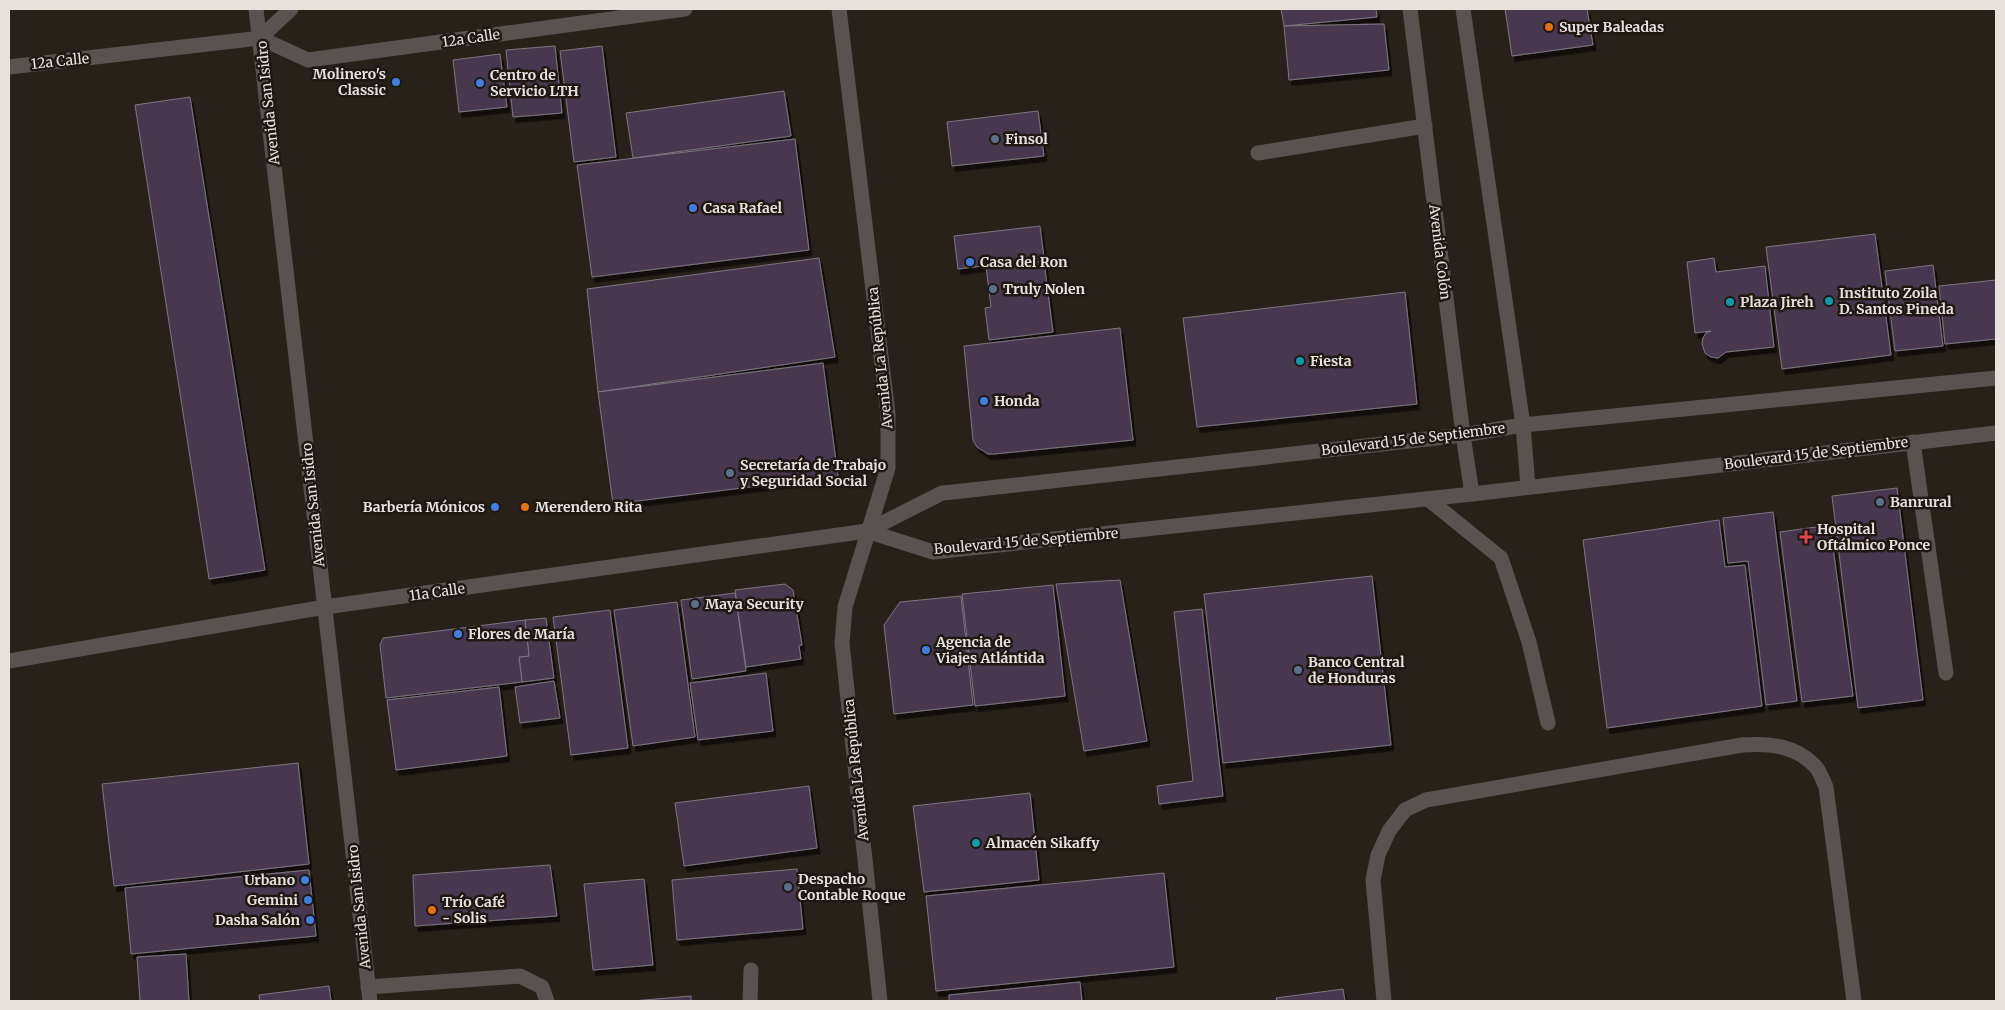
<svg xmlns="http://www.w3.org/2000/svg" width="2005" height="1010" viewBox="0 0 2005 1010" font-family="Merriweather,serif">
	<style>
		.building { fill: #473950; stroke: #7c7680; filter: url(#shadow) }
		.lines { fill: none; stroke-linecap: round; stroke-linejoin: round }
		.minor { stroke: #585351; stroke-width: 15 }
		.food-dot { fill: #e8710a; stroke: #1f1711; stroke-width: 2 }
		.shop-dot { fill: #3f7fe0; stroke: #1f1711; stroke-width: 2 }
		.service-dot { fill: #5c6f8a; stroke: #1f1711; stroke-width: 2 }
		.culture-dot { fill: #0f9aa8; stroke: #1f1711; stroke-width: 2 }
		.health-dot { fill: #e0444e; stroke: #1f1711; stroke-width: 2 }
		.labels { text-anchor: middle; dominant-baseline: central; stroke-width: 5; stroke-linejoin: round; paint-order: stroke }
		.poi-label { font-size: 14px; font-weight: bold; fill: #e8e2de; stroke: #1f1711; text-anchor: start }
		.street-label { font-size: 14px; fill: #e8e2de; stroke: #1f1711 }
	</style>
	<defs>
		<filter id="shadow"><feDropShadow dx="3" dy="5.5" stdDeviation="0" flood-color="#0009"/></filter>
	</defs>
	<rect width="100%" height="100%" fill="#28211a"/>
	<g class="building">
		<polygon points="1281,9 1376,9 1377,17 1284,26"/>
		<polygon points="1505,9 1587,9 1593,45 1512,56"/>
		<polygon points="1384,24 1389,70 1289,80 1284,26"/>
		<polygon points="555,46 562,113 513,117 506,50"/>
		<polygon points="602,46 616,157 574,162 560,51"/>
		<polygon points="500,54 507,107 459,112 453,60"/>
		<polygon points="784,91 791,136 633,158 626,113"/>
		<polygon points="190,97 265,570 209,579 135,105"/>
		<polygon points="1038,111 1044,156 952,166 947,122"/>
		<polygon points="795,139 809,250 592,277 577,165"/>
		<polygon points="1040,226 1044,258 958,269 954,236"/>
		<polygon points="1875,234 1891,355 1782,369 1766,247"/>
		<polygon points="819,258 835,357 598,392 587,289"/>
		<polygon points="1714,258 1716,272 1765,266 1774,347 1726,352 1718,358 1711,357 1705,353 1702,344 1703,338 1706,333 1711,331 1695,333 1687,262"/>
		<polygon points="1044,261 1053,332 989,340 985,308 991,307 986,267"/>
		<polygon points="1933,265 1943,346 1895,351 1885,271"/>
		<polygon points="1996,280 1996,339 1945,344 1939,286"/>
		<polygon points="1405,292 1417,404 1197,427 1183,318"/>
		<polygon points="1120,328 1133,440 994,454 988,454 977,447 973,440 964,346"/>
		<polygon points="823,363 838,476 613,504 598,392"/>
		<polygon points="1897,488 1923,700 1858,708 1832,496"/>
		<polygon points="1773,512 1797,701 1766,705 1748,561 1728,563 1723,518"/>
		<polygon points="1719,520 1725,567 1745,565 1762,706 1607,728 1583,540"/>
		<polygon points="1830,525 1853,696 1802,702 1780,532"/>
		<polygon points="1372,576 1391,745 1223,763 1204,594"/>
		<polygon points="1120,580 1147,741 1084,751 1056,584"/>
		<polygon points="785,584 793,590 802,645 799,646 801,659 746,667 735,590"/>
		<polygon points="1053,585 1065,696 975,706 962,594"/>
		<polygon points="735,593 746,671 692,679 681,600"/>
		<polygon points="961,596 973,705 894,714 884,625 900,602"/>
		<polygon points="677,602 695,737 633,746 614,610"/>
		<polygon points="1202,609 1223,796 1159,804 1157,786 1193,781 1174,612"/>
		<polygon points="610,610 628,748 571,755 553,617"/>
		<polygon points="546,618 554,678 522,682 519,657 529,656 525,620"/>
		<polygon points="525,620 529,656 519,657 522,682 386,698 380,645 383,638"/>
		<polygon points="766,673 773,731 698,740 690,683"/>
		<polygon points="554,681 560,718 520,723 515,687"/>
		<polygon points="499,687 507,756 396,770 387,700"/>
		<polygon points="298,763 309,864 114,886 102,784"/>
		<polygon points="809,786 817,848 684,866 675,803"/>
		<polygon points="1030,793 1039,880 924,892 913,806"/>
		<polygon points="550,865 557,916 415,926 413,875"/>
		<polygon points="797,869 803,929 677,940 672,880"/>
		<polygon points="309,870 316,936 131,954 125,888"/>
		<polygon points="1164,873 1174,967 936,991 926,896"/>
		<polygon points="644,879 653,965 593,970 584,884"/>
		<polygon points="186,954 189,1001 140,1001 137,957"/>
		<polygon points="1080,982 1082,1001 949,1001 949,995"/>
		<polygon points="329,986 331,1001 260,1001 259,995"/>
		<polygon points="1343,989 1345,1001 1277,1001 1276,998"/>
		<polygon points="691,996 691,1001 632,1001"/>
	</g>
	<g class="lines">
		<g class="minor">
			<polyline points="256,9 370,1001"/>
			<polyline points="839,9 888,414 888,468 845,607 842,643 880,1001"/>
			<polyline points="1410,9 1463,435 1472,494"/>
			<polyline points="1463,9 1523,425 1528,487"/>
			<polyline points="260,38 291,9"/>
			<polyline points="9,67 260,38 308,60 685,9"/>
			<polyline points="1258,153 1425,126"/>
			<polyline points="1913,442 1946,673"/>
			<polyline points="1428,499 1501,558 1529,642 1548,723"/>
			<polyline points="867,531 933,552 1472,494 1996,433"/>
			<polyline points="9,661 325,607 867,531 942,493 953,492 1463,435 1523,425 1996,378"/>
			<polyline points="368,987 520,976 542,987 547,1001"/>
			<polyline points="750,1001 751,970"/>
			<path d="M1384,1001l-11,-121 5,-25 11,-24 16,-21 21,-10 316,-55c26,-2 53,0 73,21 5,5 8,15 11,21l28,214"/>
		</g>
	</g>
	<g class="food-dot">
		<circle cx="1549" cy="27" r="5"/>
		<circle cx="525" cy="507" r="5"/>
		<circle cx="432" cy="910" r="5"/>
	</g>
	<g class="shop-dot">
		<circle cx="396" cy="82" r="5"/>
		<circle cx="480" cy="83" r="5"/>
		<circle cx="693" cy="208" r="5"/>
		<circle cx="970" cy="262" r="5"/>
		<circle cx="984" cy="401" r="5"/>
		<circle cx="495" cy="507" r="5"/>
		<circle cx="458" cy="634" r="5"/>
		<circle cx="926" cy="650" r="5"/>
		<circle cx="305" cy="880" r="5"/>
		<circle cx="308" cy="900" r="5"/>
		<circle cx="310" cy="920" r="5"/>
	</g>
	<g class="service-dot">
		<circle cx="995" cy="139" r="5"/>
		<circle cx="993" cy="289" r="5"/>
		<circle cx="730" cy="473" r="5"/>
		<circle cx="1880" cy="502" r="5"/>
		<circle cx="695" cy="604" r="5"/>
		<circle cx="1298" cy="670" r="5"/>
		<circle cx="788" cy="887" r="5"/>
	</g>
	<g class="culture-dot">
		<circle cx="1829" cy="301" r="5"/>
		<circle cx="1730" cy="302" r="5"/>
		<circle cx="1300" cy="361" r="5"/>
		<circle cx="976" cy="843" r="5"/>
	</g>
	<path class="health-dot" d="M1803.5 529.5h5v5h5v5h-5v5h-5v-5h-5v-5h5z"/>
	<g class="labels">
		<g class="poi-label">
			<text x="1559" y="27">Super Baleadas</text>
			<text x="386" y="74" text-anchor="end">Molinero's<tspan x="386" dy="16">Classic</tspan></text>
			<text x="490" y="75">Centro de<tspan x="490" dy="16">Servicio LTH</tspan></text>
			<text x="1005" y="139">Finsol</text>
			<text x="703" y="208">Casa Rafael</text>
			<text x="980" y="262">Casa del Ron</text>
			<text x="1003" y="289">Truly Nolen</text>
			<text x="1839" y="293">Instituto Zoila<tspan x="1839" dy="16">D. Santos Pineda</tspan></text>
			<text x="1740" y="302">Plaza Jireh</text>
			<text x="1310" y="361">Fiesta</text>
			<text x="994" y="401">Honda</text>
			<text x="740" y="465">Secretaría de Trabajo<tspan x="740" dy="16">y Seguridad Social</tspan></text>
			<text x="1890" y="502">Banrural</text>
			<text x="485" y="507" text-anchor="end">Barbería Mónicos</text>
			<text x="535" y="507">Merendero Rita</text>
			<text x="1817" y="529">Hospital<tspan x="1817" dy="16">Oftálmico Ponce</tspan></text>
			<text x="705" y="604">Maya Security</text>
			<text x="468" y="634">Flores de María</text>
			<text x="936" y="642">Agencia de<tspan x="936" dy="16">Viajes Atlántida</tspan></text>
			<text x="1308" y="662">Banco Central<tspan x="1308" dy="16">de Honduras</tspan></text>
			<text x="986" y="843">Almacén Sikaffy</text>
			<text x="798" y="879">Despacho<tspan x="798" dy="16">Contable Roque</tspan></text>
			<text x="295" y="880" text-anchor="end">Urbano</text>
			<text x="298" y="900" text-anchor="end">Gemini</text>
			<text x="442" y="902">Trío Café<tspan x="442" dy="16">- Solis</tspan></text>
			<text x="300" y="920" text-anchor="end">Dasha Salón</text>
		</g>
		<g class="street-label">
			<text transform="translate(471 38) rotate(-8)">12a Calle</text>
			<text transform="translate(60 61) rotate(-6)">12a Calle</text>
			<text transform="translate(268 103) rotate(-96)">Avenida San Isidro</text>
			<text transform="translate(1440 252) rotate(83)">Avenida Colón</text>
			<text transform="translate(880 358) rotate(-96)">Avenida La República</text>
			<text transform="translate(1413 439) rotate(-7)">Boulevard 15 de Septiembre</text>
			<text transform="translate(1816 453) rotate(-7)">Boulevard 15 de Septiembre</text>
			<text transform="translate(313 505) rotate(-96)">Avenida San Isidro</text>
			<text transform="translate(1026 541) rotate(-5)">Boulevard 15 de Septiembre</text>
			<text transform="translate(437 592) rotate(-8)">11a Calle</text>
			<text transform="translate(856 770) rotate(-96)">Avenida La República</text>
			<text transform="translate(359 907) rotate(-96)">Avenida San Isidro</text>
		</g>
	</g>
	<rect width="2005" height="1010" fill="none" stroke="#e8e2de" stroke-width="20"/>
</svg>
